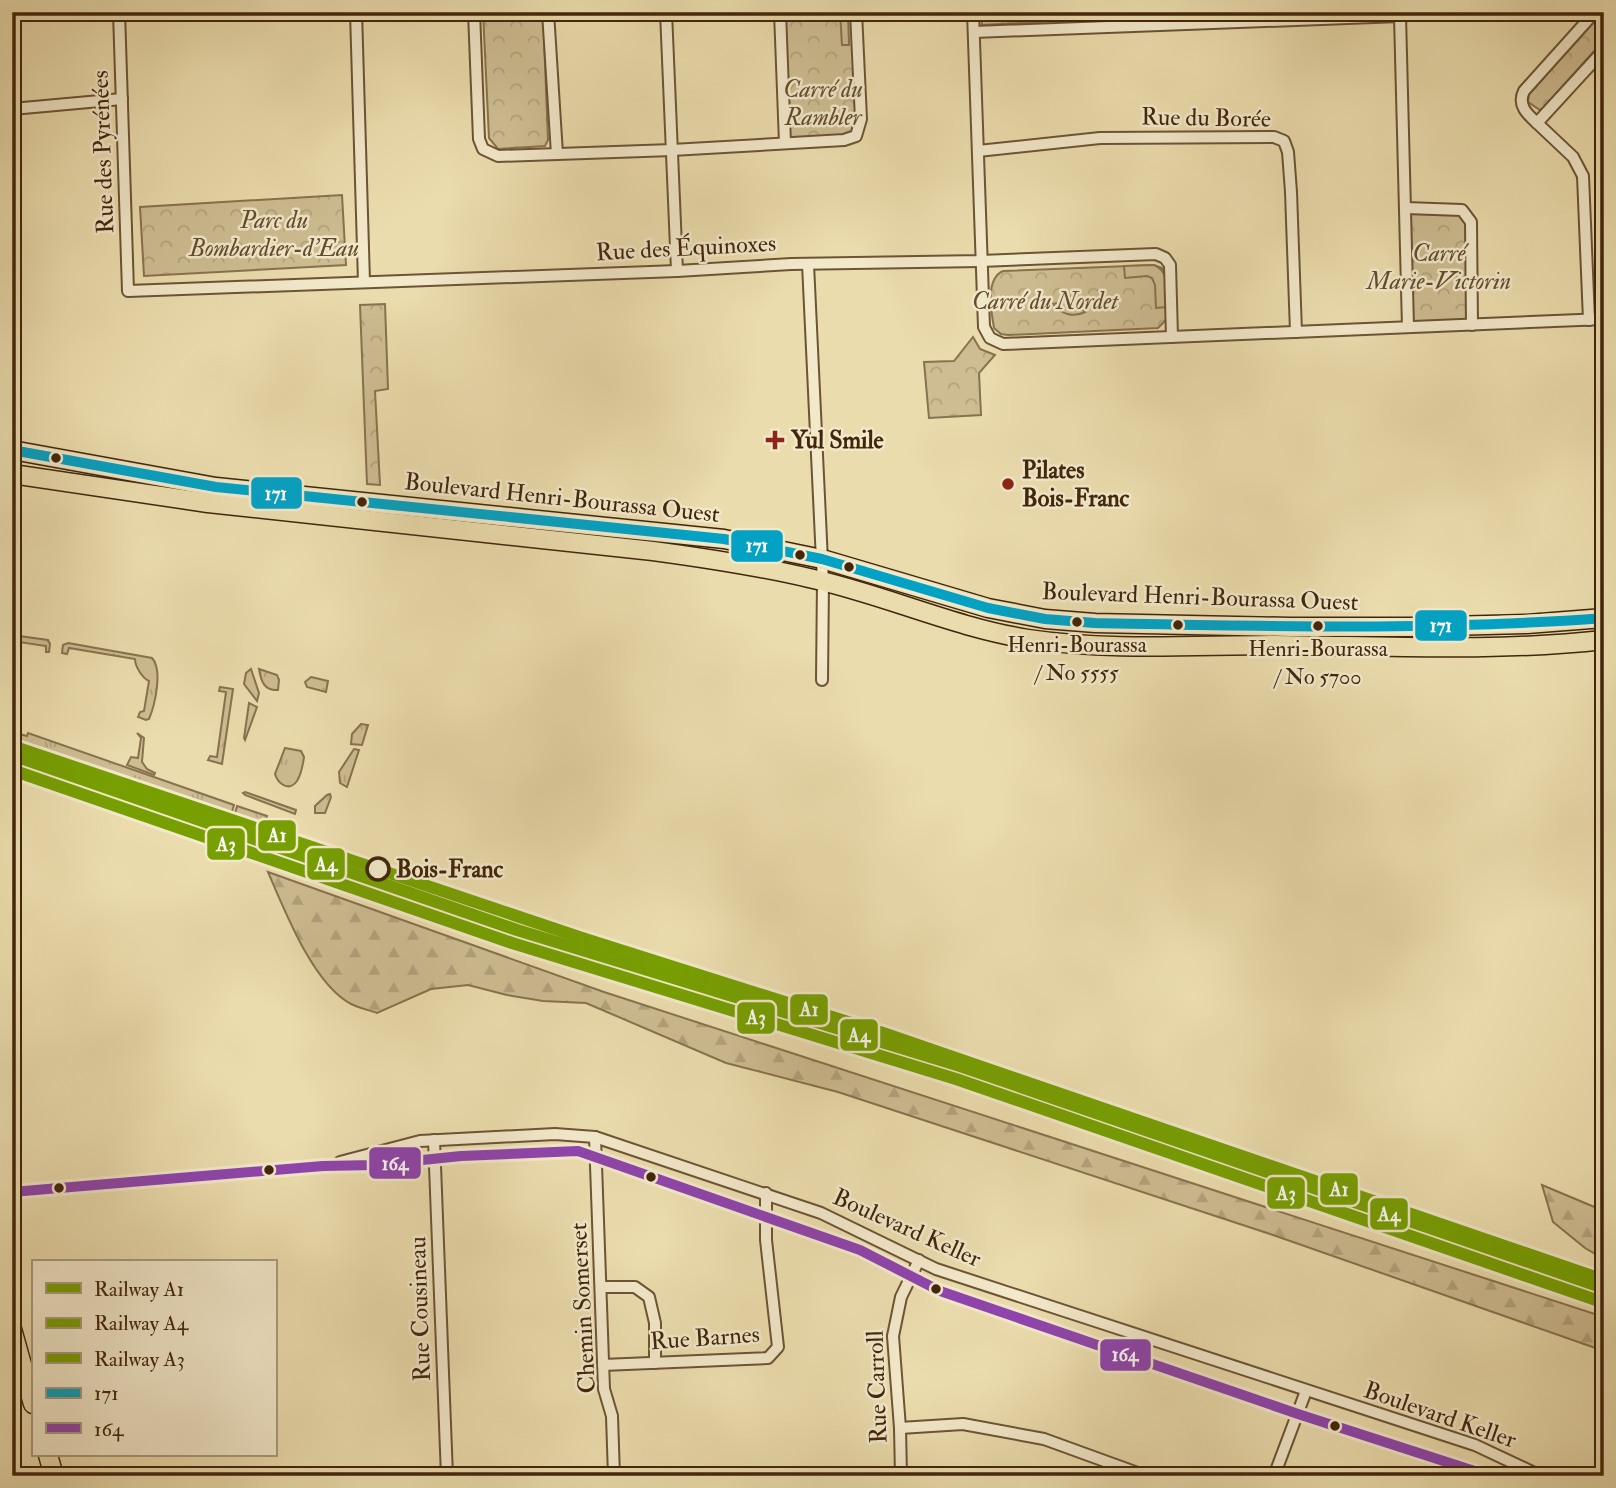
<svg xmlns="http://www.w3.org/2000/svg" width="1616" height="1488" viewBox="0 0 1616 1488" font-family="'IM FELL Double Pica',serif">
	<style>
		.grass { fill: url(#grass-tufts); stroke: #88724f; stroke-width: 2 }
		.forest { fill: url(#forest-firs); stroke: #88724f; stroke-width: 2 }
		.park { fill: url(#park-crowns); stroke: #88724f; stroke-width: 2 }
		.garden { fill: #cebd92; stroke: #88724f; stroke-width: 2 }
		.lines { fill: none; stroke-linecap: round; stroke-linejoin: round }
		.street-casing { stroke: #6c5434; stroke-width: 14 }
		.primary-casing { stroke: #41260c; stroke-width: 21 }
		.street { stroke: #f2e8ca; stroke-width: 10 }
		.primary { stroke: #ebdcad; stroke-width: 18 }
		.bus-1-casing { stroke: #f2e8ca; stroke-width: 16 }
		.bus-2-casing { stroke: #f2e8ca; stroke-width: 16 }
		.bus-1 { stroke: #03a2c4; stroke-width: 10 }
		.bus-2 { stroke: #8e44ad; stroke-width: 10 }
		.rail-1-casing { stroke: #f2e8ca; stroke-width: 18 }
		.rail-2-casing { stroke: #f2e8ca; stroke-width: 18 }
		.rail-3-casing { stroke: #f2e8ca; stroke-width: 18 }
		.rail-1 { stroke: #779f02; stroke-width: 12 }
		.rail-2 { stroke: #779f02; stroke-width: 12 }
		.rail-3 { stroke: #779f02; stroke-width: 12 }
		.poi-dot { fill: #8f2418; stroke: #f2e8ca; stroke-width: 2.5 }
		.bus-dot { fill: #41260c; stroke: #f2e8ca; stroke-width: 2.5 }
		.stop-dot { fill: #f2e8ca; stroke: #41260c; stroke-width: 3.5 }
		.labels { text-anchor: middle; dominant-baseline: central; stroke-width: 5; stroke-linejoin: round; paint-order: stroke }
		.bus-label { font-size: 22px; fill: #41260c; stroke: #f2e8ca }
		.park-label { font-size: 24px; font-style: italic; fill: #644c2e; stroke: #f2e8ca }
		.street-label { font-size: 24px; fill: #41260c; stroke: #f2e8ca }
		.poi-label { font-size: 24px; font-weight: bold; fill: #41260c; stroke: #f2e8ca; text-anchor: start }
		.stop-label { font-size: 24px; font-weight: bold; fill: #41260c; stroke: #f2e8ca; text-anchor: start }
		.line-badge { stroke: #f2e8ca; stroke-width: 2.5 }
		.badge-label { font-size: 19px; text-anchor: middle; font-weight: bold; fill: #fff }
	</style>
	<defs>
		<pattern id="grass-tufts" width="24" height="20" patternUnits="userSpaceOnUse" patternTransform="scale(1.75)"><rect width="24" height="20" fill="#cebd92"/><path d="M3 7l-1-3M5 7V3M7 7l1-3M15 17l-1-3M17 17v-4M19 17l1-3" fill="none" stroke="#b2a27d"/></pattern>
		<pattern id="forest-firs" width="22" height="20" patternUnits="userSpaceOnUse" patternTransform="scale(1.75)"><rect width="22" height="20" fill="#cebd92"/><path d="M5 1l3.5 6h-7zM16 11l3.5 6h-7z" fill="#b2a27d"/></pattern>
		<pattern id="park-crowns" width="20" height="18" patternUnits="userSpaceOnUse" patternTransform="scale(1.75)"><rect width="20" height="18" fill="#cebd92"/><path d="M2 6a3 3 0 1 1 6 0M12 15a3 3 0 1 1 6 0" fill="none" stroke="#b2a27d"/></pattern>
	</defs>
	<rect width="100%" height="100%" fill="#ebdcad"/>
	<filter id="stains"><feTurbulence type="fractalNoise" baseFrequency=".00286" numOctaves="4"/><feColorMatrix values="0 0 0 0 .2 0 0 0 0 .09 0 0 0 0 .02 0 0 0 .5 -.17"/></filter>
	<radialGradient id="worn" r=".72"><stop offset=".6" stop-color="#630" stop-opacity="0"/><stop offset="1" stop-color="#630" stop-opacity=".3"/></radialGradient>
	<g class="grass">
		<polygon points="12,635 48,640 50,644 49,652 46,652 46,646 12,641"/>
		<path d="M68,643l84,15c11,12 3,47 -3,61l-3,1 -8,-3 2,-5 4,-1 5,-30c-7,-3 -14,-15 -14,-22l-66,-11 -2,6 -5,-1 1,-8z"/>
		<polygon points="251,669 259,693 257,701 244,684 246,673"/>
		<path d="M259,669l18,6 2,5 -1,10c-14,1 -17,-9 -19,-21z"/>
		<polygon points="311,677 328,681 326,692 307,687 305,682"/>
		<polygon points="220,687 233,689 222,764 208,760 210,756 217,757 226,692 219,691"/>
		<polygon points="249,703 257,707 245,740 244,738"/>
		<polygon points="361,724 368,725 362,745 351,744 352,734"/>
		<polygon points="12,732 27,736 28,733 234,805 231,815 12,744"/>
		<polygon points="137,733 144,738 142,762 147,769 155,773 154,775 127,765 131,757 138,758 141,738"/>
		<path d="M285,748l16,3 3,6c-1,7 -3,18 -7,24 -8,11 -19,3 -22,-7z"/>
		<polygon points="354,749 359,750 347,787 340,783 339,772"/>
		<polygon points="245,792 296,810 295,814 245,795 243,793"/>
		<polygon points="327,795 330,794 331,797 325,813 315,813 315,806"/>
		<polygon points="237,806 267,816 264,827 234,817"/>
	</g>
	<g class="forest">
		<path d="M268,872l336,120 1000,325v34l-331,-116 -435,-143 -112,-29 -140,-60 -43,-2 -36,-6 -39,-10 -37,4 -54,24c-8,-3 -18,-5 -26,-9 -38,-20 -66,-93 -83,-132z"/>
		<polygon points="1542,1185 1604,1211 1604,1259 1585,1248 1553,1222"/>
	</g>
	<g class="park">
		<polygon points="483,12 543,12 548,140 545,146 498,149 489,138"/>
		<polygon points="780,12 856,12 856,136 785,143"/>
		<polygon points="981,12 1228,12 982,25"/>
		<polygon points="1601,12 1604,12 1604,40 1543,108 1540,110 1528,102 1529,94"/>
		<polygon points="342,195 346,265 144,276 140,207"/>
		<polygon points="1406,208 1462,210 1471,222 1472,325 1408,327"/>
		<path d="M1154,265l8,3 4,6 1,45 -9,9 -150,7 -7,-1 -7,-6c-3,-17 -9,-49 9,-57z"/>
		<polygon points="385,304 388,389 375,391 380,485 367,484 360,305"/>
		<polygon points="973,337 980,349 995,355 979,373 981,415 929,418 924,362 954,361"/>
	</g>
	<g class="garden">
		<polygon points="840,12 848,12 849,45 842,45"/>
		<path d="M1154,265c17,7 12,26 13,42l-11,1 -1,-23 -3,-7 -5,-2 -22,2 -1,-12z"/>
		<path d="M1065,295l14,4v7l6,6c-12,6 -24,2 -32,-8l8,-2z"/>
	</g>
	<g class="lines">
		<defs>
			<g id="street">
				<polyline points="119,12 128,291 677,271 791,264 981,261 1156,254 1165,258 1170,265 1172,337"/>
				<polyline points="356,12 364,282"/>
				<polyline points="474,12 479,139 483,149 498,156 672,150 844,140 856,136 861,119 856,12"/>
				<polyline points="548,12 557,154"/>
				<polyline points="666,12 677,271"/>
				<polyline points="780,12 785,143"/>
				<polyline points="973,12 984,327 990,338 1003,344 1604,319"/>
				<path d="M1595,12l-71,79c-7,14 3,23 13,32l67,-73"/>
				<polyline points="1400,16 1408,327"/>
				<polyline points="974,32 1400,16 1433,12"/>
				<polyline points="12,109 122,99"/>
				<polyline points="1537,123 1573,157 1583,176 1589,320"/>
				<polyline points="978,151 1100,138 1274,137 1284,141 1288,152 1291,192 1296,332"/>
				<polyline points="1406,208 1462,210 1471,222 1472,325"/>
				<polyline points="808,264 823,582 822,680"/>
				<polyline points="595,1137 604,1389 612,1416 614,1476"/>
				<polyline points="434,1140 447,1476"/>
				<polyline points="340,1162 420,1141 555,1134 595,1137 821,1213 936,1269 1475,1445 1541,1476"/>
				<polyline points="12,1192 323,1166 374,1165 461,1156 578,1151 860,1250 940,1291 1298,1414 1491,1476"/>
				<polyline points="601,1287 635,1287 649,1297 655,1323 655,1363"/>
				<polyline points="603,1365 768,1358 778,1347 766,1240 766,1193"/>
				<polyline points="900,1428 963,1424 1044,1439 1146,1476"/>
				<polyline points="757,1476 776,1476"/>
				<polyline points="901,1476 900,1428 893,1336 901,1297 919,1260"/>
				<polyline points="1274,1476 1306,1391"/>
			</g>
			<g id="primary">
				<polyline points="12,450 216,487 724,539 822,559 988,608 1045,619 1095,623 1290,627 1409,627 1527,624 1604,618"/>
				<path d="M12,474l196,29 445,48c52,7 105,15 156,27 74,16 144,49 219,61 80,12 167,6 248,6 109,1 219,7 328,-5"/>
				<polyline points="12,1329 33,1404"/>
				<polyline points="48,1455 54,1476"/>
			</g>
		</defs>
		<use href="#street" class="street-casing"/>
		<use href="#primary" class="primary-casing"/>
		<use href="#street" class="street"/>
		<use href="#primary" class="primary"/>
		<defs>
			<path id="bus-1" d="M12,450l204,37 508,52 98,20 166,49 57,11 50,4c170,3 339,8 509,-5"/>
			<polyline id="bus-2" points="12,1192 323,1166 374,1165 461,1156 578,1151 860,1250 940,1291 1298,1414 1490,1476"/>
		</defs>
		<use href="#bus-1" class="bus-1-casing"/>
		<use href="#bus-2" class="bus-2-casing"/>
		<use href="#bus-1" class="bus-1"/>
		<use href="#bus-2" class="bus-2"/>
		<defs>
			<polyline id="rail-1" points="12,746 582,938 883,1033 1604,1280"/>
			<polyline id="rail-2" points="12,755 517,930 960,1066 1604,1288"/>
			<polyline id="rail-3" points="12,770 512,943 956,1079 1599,1301"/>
		</defs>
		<use href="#rail-1" class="rail-1-casing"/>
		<use href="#rail-2" class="rail-2-casing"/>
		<use href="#rail-3" class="rail-3-casing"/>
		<use href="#rail-1" class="rail-1"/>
		<use href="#rail-2" class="rail-2"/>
		<use href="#rail-3" class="rail-3"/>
	</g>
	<g class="poi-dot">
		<path d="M771.5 429.5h7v7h7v7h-7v7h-7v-7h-7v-7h7z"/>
		<circle cx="1008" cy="484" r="7"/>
	</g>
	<g class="bus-dot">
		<circle cx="56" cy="458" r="6"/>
		<circle cx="362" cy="502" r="6"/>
		<circle cx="800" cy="555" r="6"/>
		<circle cx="849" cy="567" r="6"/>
		<circle cx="1077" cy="622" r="6"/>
		<circle cx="1178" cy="625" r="6"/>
		<circle cx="1318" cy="626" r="6"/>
		<circle cx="269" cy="1170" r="6"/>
		<circle cx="651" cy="1177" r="6"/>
		<circle cx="59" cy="1188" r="6"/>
		<circle cx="936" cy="1289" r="6"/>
		<circle cx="1335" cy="1426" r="6"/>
	</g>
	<circle class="stop-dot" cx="378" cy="869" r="11"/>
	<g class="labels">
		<g class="bus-label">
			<text x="1077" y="645">Henri-Bourassa<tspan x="1077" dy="28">/ No 5555</tspan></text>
			<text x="1318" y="649">Henri-Bourassa<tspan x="1318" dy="28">/ No 5700</tspan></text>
		</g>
		<g class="park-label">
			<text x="823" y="89">Carré du<tspan x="823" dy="28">Rambler</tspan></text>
			<text x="274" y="220">Parc du<tspan x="274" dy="28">Bombardier-d'Eau</tspan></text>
			<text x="1439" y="253">Carré<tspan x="1439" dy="28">Marie-Victorin</tspan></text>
			<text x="1045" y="301">Carré du Nordet</text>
		</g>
		<g class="street-label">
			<text transform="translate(1206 118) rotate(1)">Rue du Borée</text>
			<text transform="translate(103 152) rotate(-92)">Rue des Pyrénées</text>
			<text transform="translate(686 248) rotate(-3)">Rue des Équinoxes</text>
			<text transform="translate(562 498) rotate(6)">Boulevard Henri-Bourassa Ouest</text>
			<text transform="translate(1200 597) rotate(2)">Boulevard Henri-Bourassa Ouest</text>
			<text transform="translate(907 1228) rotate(24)">Boulevard Keller</text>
			<text transform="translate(583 1308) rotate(-93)">Chemin Somerset</text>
			<text transform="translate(420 1309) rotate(-92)">Rue Cousineau</text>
			<text transform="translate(705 1338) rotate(-4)">Rue Barnes</text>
			<text transform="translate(877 1387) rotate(-92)">Rue Carroll</text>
			<text transform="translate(1440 1415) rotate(19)">Boulevard Keller</text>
		</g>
		<g class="poi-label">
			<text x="791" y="440">Yul Smile</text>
			<text x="1022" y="470">Pilates<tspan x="1022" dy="28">Bois-Franc</tspan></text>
		</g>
		<g class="stop-label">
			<text x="396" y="869">Bois-Franc</text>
		</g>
	</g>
	<g class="line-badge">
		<rect x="250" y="476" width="53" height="34" rx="7" fill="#03a2c4"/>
		<rect x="730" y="529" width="54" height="34" rx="7" fill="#03a2c4"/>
		<rect x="1414" y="609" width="54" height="33" rx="7" fill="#03a2c4"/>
		<rect x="257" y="819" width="40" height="33" rx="7" fill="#779f02"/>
		<rect x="206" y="827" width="40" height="34" rx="7" fill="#779f02"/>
		<rect x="306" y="847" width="40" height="34" rx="7" fill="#779f02"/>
		<rect x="789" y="993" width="40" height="33" rx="7" fill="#779f02"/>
		<rect x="736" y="1001" width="40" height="34" rx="7" fill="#779f02"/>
		<rect x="839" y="1018" width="40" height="34" rx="7" fill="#779f02"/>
		<rect x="368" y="1146" width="54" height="34" rx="7" fill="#8e44ad"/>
		<rect x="1319" y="1172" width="40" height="34" rx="7" fill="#779f02"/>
		<rect x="1266" y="1176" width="40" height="34" rx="7" fill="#779f02"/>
		<rect x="1369" y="1197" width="40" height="34" rx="7" fill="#779f02"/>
		<rect x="1099" y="1338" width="53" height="34" rx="7" fill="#8e44ad"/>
	</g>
	<g class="badge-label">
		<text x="276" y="500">171</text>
		<text x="757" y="552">171</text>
		<text x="1441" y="632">171</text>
		<text x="277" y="842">A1</text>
		<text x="226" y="851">A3</text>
		<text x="326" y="871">A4</text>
		<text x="809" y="1016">A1</text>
		<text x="756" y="1024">A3</text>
		<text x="859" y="1042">A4</text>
		<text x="395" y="1170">164</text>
		<text x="1339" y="1196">A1</text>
		<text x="1286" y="1200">A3</text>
		<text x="1389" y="1221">A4</text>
		<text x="1125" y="1361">164</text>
	</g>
	<rect width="1616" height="1488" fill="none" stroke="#ebdcad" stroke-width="42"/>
	<rect x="14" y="14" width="1588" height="1460" fill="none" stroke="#41260c" stroke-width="3.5"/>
	<rect x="21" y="21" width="1574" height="1446" fill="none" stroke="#41260c" stroke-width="2"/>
	<rect x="32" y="1260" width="245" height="196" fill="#f2e8ca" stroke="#ab9a7e" stroke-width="2"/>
	<rect x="46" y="1283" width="35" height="10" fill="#779f02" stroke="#ab9a7e" stroke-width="2"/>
	<text x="94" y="1296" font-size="21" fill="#41260c">Railway A1</text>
	<rect x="46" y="1318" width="35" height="10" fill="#779f02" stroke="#ab9a7e" stroke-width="2"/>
	<text x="94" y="1330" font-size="21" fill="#41260c">Railway A4</text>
	<rect x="46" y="1353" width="35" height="10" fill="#779f02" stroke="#ab9a7e" stroke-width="2"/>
	<text x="94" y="1366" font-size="21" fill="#41260c">Railway A3</text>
	<rect x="46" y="1388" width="35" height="10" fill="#03a2c4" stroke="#ab9a7e" stroke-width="2"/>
	<text x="94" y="1400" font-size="21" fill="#41260c">171</text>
	<rect x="46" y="1423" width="35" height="10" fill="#8e44ad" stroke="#ab9a7e" stroke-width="2"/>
	<text x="94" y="1436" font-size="21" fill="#41260c">164</text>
	<rect width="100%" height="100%" filter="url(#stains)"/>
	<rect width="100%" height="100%" fill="url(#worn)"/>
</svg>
